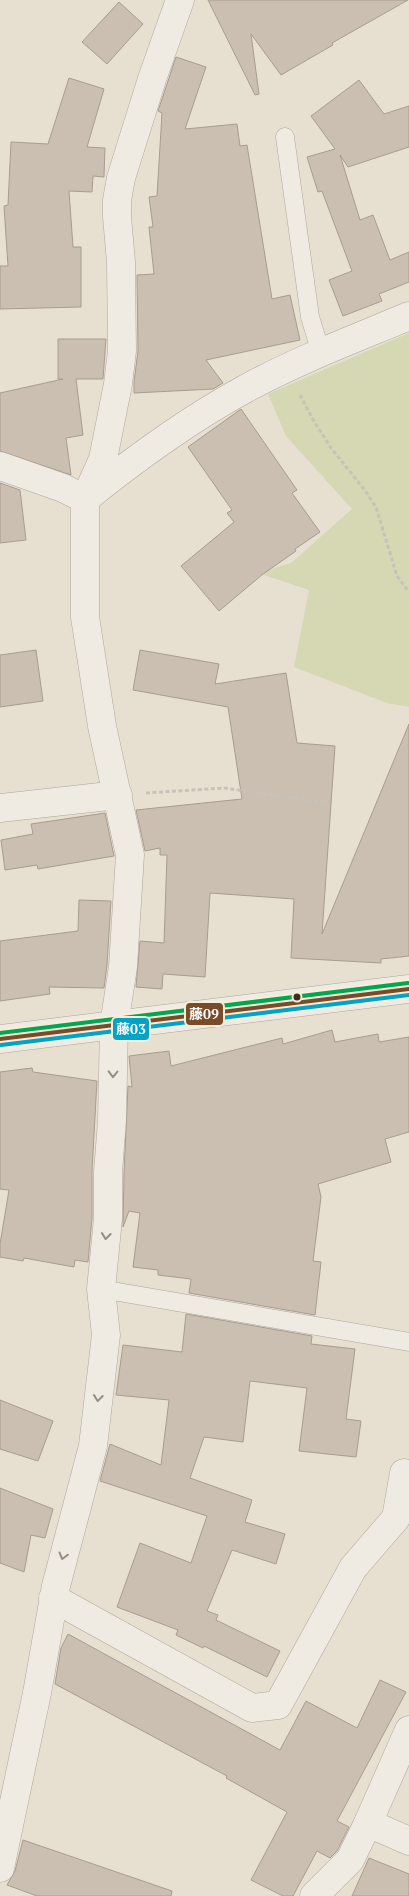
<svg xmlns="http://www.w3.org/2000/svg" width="409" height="1896" viewBox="0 0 409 1896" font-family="'PT Serif','Noto Sans JP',serif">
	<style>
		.green { fill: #d6d7b3 }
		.building { fill: #cbbfb2; stroke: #a89c90 }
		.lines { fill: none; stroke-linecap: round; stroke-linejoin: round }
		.service-casing { stroke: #ada599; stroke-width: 19 }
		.minor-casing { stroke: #ada599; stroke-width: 29 }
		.tertiary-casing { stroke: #ada599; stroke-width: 29 }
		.path { stroke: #c8c2b9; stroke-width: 3; stroke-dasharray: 4 2.5; stroke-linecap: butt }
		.service { stroke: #efebe3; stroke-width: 18 }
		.minor { stroke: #efebe3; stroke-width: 28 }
		.tertiary { stroke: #efebe3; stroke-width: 28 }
		.bus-1-casing { stroke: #f7eed8; stroke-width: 8 }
		.bus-2-casing { stroke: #f7eed8; stroke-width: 8 }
		.bus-3-casing { stroke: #f7eed8; stroke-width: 8 }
		.bus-1 { stroke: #7a4b2a; stroke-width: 4 }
		.bus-2 { stroke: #03a3c5; stroke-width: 4 }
		.bus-3 { stroke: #00a651; stroke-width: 4 }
		.oneway { stroke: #968c82 }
		.bus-dot { fill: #3d2e20; stroke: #f7eed8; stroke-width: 2 }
		.line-badge { stroke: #f7eed8; stroke-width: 2 }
		.badge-label { font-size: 14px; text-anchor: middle; font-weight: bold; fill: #fff }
	</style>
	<rect width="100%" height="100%" fill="#e7e0d1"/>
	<polygon class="green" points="409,333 409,707 387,703 294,667 309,590 258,573 291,563 352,509 286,436 268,394"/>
	<g class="building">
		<polygon points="208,0 408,0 332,43 333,45 281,75 251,34 259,94 255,95"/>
		<polygon points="119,2 143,24 107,64 82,42"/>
		<polygon points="176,57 206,67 185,129 237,124 240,146 247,145 272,299 290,295 300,340 206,360 223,383 213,389 134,393 134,382 138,351 137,275 154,274 149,227 153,227 149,197 157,196 162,113 158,111"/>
		<polygon points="69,78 104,89 87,147 105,148 104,177 93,176 92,192 69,191 73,247 81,247 81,307 0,309 0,266 8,266 4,206 8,205 11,142 48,144"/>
		<polygon points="359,80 384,114 409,106 409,147 348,167 340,155 360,220 373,215 390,260 409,252 409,282 379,294 382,301 343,316 329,280 352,271 322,191 318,192 307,157 335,149 311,116"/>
		<polygon points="58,339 106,339 103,379 76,379 83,435 66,438 71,475 0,451 0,393 63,379 58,379"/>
		<polygon points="241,409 297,490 292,493 320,532 295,549 296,551 263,574 219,611 181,566 234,522 227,513 232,510 188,447"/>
		<polygon points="0,483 20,490 26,540 0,543"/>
		<polygon points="36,650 43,701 0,707 0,655"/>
		<polygon points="140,650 219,664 215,684 286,673 297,743 335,746 322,934 409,724 409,956 381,959 381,963 291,958 294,899 210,893 205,977 163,974 162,989 136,987 140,941 164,943 167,855 160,855 160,848 145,851 136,810 242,799 228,707 133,690"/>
		<polygon points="105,813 114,856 38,869 37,865 5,870 1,840 33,834 31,824"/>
		<polygon points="79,900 111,901 107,965 104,988 49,987 50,994 0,1001 0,941 78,931"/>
		<polygon points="332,1030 335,1042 378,1034 379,1042 409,1037 409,1132 385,1139 391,1162 318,1184 321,1197 313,1261 321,1262 315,1315 189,1293 191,1279 158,1275 158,1270 133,1267 140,1213 129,1211 123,1227 124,1173 128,1086 132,1087 129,1056 169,1051 171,1066 282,1038 283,1044"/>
		<polygon points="32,1068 33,1072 97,1081 92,1171 92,1218 88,1262 75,1260 74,1267 24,1258 23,1261 0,1257 0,1244 9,1190 0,1189 0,1072"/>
		<polygon points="186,1314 312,1336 311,1344 355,1349 346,1419 361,1421 356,1457 299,1451 307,1388 250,1381 243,1442 204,1437 190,1478 252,1500 245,1522 285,1534 276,1564 232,1550 207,1611 218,1615 216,1620 280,1651 267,1677 204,1646 203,1648 176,1635 178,1630 117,1607 140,1543 191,1563 207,1516 100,1481 110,1444 161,1465 169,1400 116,1395 123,1345 182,1352"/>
		<polygon points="0,1400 53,1421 38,1461 0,1449"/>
		<polygon points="0,1488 53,1509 45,1538 31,1535 24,1572 0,1563"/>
		<polygon points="68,1634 280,1750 306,1701 357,1728 380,1680 406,1692 337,1821 349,1827 337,1851 330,1858 317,1851 293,1896 283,1896 251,1880 287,1812 226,1778 227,1776 55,1684 61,1648"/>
		<polygon points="23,1840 172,1891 171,1896 37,1896 7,1885 15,1871"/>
		<polygon points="369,1858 409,1874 409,1896 352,1896"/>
	</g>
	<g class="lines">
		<defs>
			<g id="service">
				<polyline points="285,137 310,317 321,353"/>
				<polyline points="101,1289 409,1342"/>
			</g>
			<g id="minor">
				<path d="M0,466l63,22 22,11c51,-41 103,-79 160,-110 53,-29 109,-50 164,-73"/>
				<polyline points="0,808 118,795"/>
				<polyline points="53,1598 252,1708 278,1705 353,1568 396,1518 404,1473"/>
				<polyline points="368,1823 409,1841"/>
				<polyline points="0,1868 37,1693 56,1586 93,1446 106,1335 101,1289 108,1219 108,1172 112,1121 114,1025 123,967 130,855 102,726 85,617 85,499 103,459 118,384 122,351 121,262 117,217 117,200 121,178 152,79 180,0"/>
				<polyline points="314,1896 350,1860 368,1823 409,1730"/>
			</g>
			<polyline id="tertiary" points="0,1039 409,989"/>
		</defs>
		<use href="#service" class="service-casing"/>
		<use href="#minor" class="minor-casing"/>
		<use href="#tertiary" class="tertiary-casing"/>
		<g class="path">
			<polyline points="300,395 312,418 331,448 364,489 376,507 397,576 409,592"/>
			<polyline points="146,793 224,788 328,803"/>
		</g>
		<use href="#service" class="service"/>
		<use href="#minor" class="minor"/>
		<use href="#tertiary" class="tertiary"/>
		<defs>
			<polyline id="bus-1" points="0,1039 409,989"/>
			<polyline id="bus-2" points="1,1045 409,995"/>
			<polyline id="bus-3" points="0,1033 408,983"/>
		</defs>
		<use href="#bus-1" class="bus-1-casing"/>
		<use href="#bus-2" class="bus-2-casing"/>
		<use href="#bus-3" class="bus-3-casing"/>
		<use href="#bus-1" class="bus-1"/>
		<use href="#bus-2" class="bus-2"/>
		<use href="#bus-3" class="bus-3"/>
	</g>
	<defs><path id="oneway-chevron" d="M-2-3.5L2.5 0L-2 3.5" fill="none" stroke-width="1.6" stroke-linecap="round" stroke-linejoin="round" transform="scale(1.25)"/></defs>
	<g class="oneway">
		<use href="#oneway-chevron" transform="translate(113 1074) rotate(91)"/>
		<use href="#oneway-chevron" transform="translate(106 1236) rotate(96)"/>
		<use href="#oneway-chevron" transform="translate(98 1398) rotate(97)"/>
		<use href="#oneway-chevron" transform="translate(63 1556) rotate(105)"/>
	</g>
	<circle class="bus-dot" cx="297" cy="997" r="4.5"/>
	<g class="line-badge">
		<rect x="185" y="1002" width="39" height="24" rx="5" fill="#7a4b2a"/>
		<rect x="112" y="1017" width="38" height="24" rx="5" fill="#03a3c5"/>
	</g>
	<g class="badge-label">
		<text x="204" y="1019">藤09</text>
		<text x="131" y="1034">藤03</text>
	</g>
</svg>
